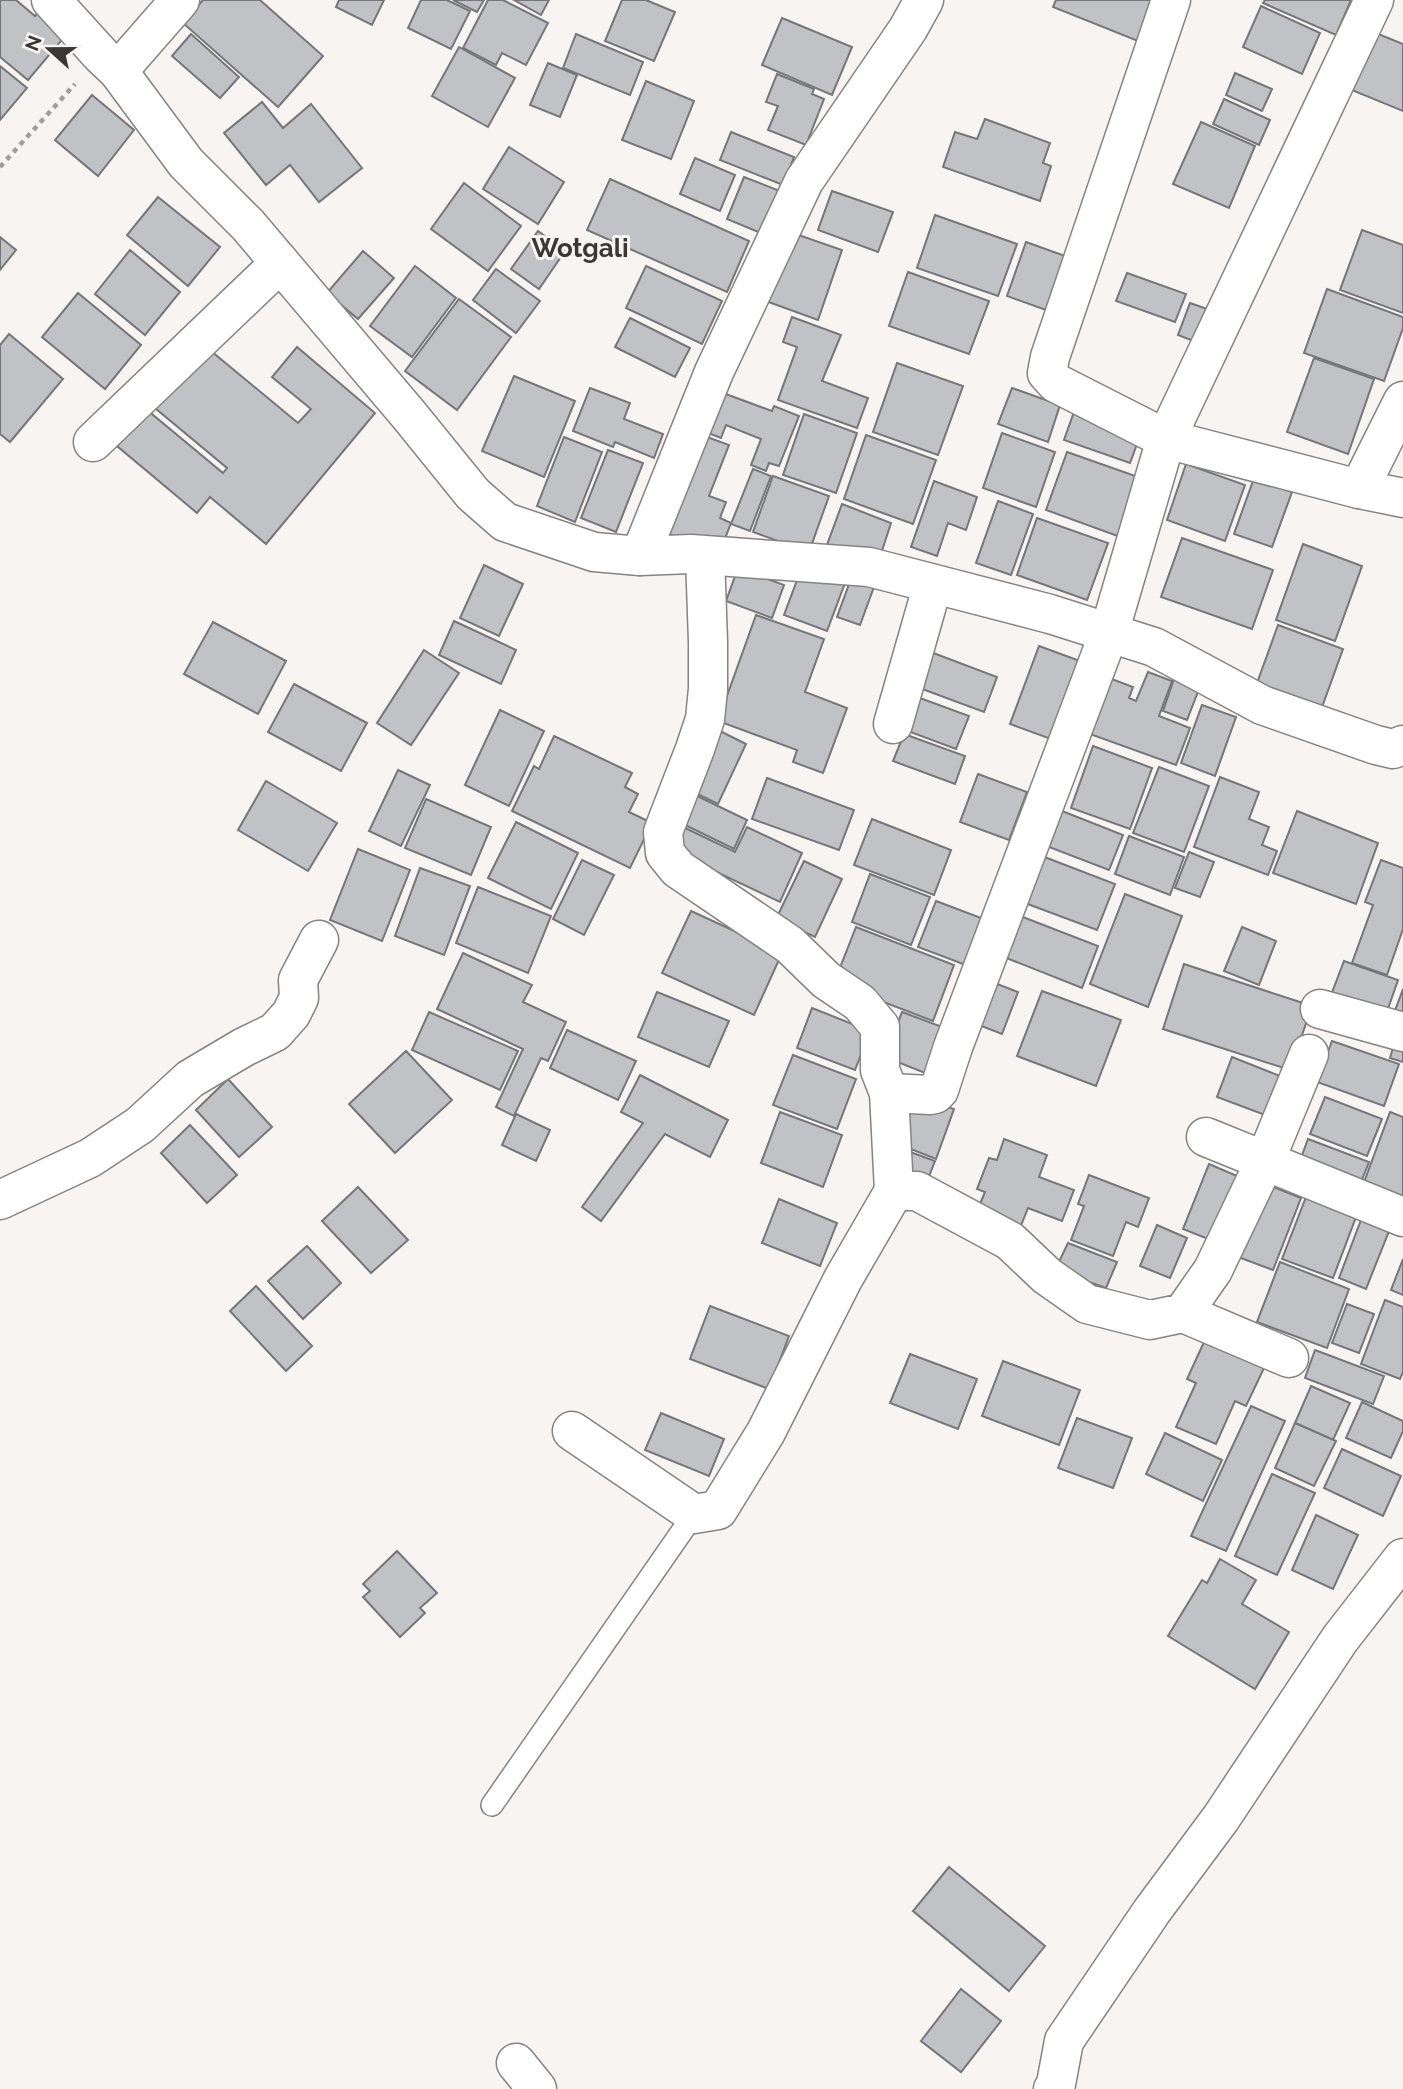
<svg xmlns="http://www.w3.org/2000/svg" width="1403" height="2089" viewBox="0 0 1403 2089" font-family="Raleway,sans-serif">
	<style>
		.building { fill: #c1c2c6; stroke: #76767a; stroke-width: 2 }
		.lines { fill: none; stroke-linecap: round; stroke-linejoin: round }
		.service-casing { stroke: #868380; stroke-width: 24 }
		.minor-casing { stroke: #868380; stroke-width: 41 }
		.path { stroke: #a09e9c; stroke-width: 4.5; stroke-dasharray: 5 5; stroke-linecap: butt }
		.service { stroke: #fff; stroke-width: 21 }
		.minor { stroke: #fff; stroke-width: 38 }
		.labels { text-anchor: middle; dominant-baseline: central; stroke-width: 6; stroke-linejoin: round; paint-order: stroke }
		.quarter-label { font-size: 26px; font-weight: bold; fill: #393837; stroke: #f8f4f1 }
	</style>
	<rect width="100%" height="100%" fill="#f8f4f1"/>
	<g class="building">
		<polygon points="0,0 16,0 35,16 43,6 71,29 28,80 0,57"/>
		<polygon points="203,0 260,0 323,56 278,107 183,23"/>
		<polygon points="339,0 384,0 372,25 336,7"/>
		<polygon points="421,0 447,0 470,11 451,49 408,28"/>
		<polygon points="453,0 484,0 477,12"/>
		<polygon points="488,0 503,0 548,23 526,65 502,53 496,65 463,48"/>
		<polygon points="514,0 549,0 541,15"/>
		<polygon points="622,0 646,0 675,12 654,61 605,41"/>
		<polygon points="1056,0 1160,0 1143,43 1053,7"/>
		<polygon points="1265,0 1351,0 1336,35 1263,3"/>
		<polygon points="1261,6 1320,33 1302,74 1243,47"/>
		<polygon points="782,18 852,47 832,95 762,65"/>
		<polygon points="1366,29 1403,44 1403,111 1342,86"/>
		<polygon points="191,34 239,77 220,98 172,56"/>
		<polygon points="576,34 643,62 630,95 563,68"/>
		<polygon points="459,47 515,78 488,127 432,96"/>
		<polygon points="548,63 577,75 560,117 530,105"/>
		<polygon points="0,66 27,88 0,120"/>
		<polygon points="1235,73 1272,89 1262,111 1226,95"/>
		<polygon points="777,74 814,89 812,94 824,99 806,145 768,130 778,106 766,102"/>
		<polygon points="646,81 694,101 671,159 622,140"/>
		<polygon points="92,95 134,130 98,176 55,140"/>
		<polygon points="1224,99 1270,120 1259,145 1213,124"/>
		<polygon points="262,102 283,128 311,104 362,168 319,202 290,165 266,185 224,133"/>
		<polygon points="985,119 1050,143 1043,163 1051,166 1040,201 943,167 955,132 977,139"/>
		<polygon points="1201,122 1255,146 1229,208 1173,184"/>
		<polygon points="731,132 794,157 783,185 720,160"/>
		<polygon points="509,147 564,182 538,224 483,189"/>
		<polygon points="695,158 735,175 720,211 680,194"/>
		<polygon points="744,177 780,191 763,234 727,219"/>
		<polygon points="610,179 749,241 727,292 587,230"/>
		<polygon points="464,183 521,226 488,271 431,229"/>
		<polygon points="832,191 893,212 878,252 818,230"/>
		<polygon points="158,197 220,247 188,286 127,235"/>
		<polygon points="935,215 1017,244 998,296 917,268"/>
		<polygon points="1362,230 1403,245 1403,313 1340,290"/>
		<polygon points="538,231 565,251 539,289 511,269"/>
		<polygon points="787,231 842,250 818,320 763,300"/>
		<polygon points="0,237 16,250 0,270"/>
		<polygon points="1026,242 1079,261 1060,315 1007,296"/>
		<polygon points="130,250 180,292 145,335 95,294"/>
		<polygon points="363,251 394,278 358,319 327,293"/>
		<polygon points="415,266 456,298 412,357 370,326"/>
		<polygon points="646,266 722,301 702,344 626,308"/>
		<polygon points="496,269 540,301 516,333 473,300"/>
		<polygon points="908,272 989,301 969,354 889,326"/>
		<polygon points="1127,273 1186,294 1175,322 1116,301"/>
		<polygon points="1327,289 1403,317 1403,328 1384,381 1304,353"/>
		<polygon points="78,293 141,345 105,389 42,337"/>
		<polygon points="459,299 511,337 457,410 405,371"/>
		<polygon points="1190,303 1213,311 1201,344 1178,335"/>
		<polygon points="792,317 841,335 822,381 868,398 857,428 778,400 797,347 783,342"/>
		<polygon points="630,318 690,348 675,377 615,347"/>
		<polygon points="9,334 63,379 10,442 0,434 0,345"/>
		<polygon points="205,346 298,423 311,409 272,377 297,347 375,413 266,544 210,497 197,513 117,446 147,410 223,473 227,468 155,408"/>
		<polygon points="1314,358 1374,379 1348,454 1287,432"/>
		<polygon points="897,363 963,386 938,455 873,432"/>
		<polygon points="514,376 575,401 544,477 482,451"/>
		<polygon points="590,388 630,403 624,419 663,434 654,458 615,442 613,447 573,431"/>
		<polygon points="1012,388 1060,405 1048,442 998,424"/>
		<polygon points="723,393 772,411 774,406 799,416 779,466 769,463 766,471 751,465 761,439 726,425 721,438 708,433"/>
		<polygon points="1075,409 1141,433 1130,463 1064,440"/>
		<polygon points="804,414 857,433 836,493 783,475"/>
		<polygon points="1002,433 1055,452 1036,507 983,488"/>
		<polygon points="866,435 936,460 913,524 844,499"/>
		<polygon points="564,437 602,452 575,522 537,506"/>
		<polygon points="707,437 729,445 709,496 726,502 720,518 731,523 719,554 669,534"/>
		<polygon points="608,450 643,463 616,532 581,518"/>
		<polygon points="1067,452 1144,479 1123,538 1046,510"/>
		<polygon points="1186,464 1245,485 1225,541 1167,520"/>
		<polygon points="753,469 771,476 750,531 731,524"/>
		<polygon points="773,476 829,496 809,552 753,532"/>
		<polygon points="1254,478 1292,492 1272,547 1234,534"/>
		<polygon points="934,481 977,497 966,530 948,523 937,556 911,547"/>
		<polygon points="998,501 1033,514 1011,575 976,563"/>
		<polygon points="842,504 891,523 878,563 827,545"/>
		<polygon points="1037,518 1108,543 1087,600 1017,575"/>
		<polygon points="1182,538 1273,570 1252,629 1161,597"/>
		<polygon points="1303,544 1362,566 1335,641 1276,620"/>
		<polygon points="484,565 523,584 499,636 460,618"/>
		<polygon points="802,567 845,583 827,631 784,615"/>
		<polygon points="738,568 784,585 772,618 726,601"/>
		<polygon points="852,576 875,584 860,625 837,617"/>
		<polygon points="756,615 824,639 805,692 847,708 823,773 793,762 797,750 718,721"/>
		<polygon points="454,621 516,650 501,684 439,655"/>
		<polygon points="213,622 286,661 258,714 184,674"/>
		<polygon points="1278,625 1343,649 1317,721 1252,697"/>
		<polygon points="1039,646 1091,665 1062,743 1010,724"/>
		<polygon points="424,650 459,673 411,745 377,723"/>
		<polygon points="928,651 997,677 984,712 914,686"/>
		<polygon points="1148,672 1172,681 1159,716 1190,728 1176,765 1076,729 1096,673 1133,687 1129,698 1136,701"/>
		<polygon points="1174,679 1199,689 1187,720 1163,711"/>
		<polygon points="294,684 367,723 341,771 268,732"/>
		<polygon points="909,694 969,716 956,749 897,727"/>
		<polygon points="1202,705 1236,717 1215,776 1181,763"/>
		<polygon points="500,710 544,731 509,806 465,785"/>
		<polygon points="714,728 746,744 718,804 685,788"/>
		<polygon points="904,734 965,756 955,784 893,761"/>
		<polygon points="554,736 632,773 625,787 638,794 629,812 652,823 630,868 512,811 534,766 539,769"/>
		<polygon points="1093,746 1152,768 1130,829 1071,808"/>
		<polygon points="1159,767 1209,786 1184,852 1133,833"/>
		<polygon points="398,770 430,785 401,846 369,831"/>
		<polygon points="978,774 1027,792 1009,840 960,822"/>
		<polygon points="1220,777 1259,792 1249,819 1269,827 1262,845 1277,851 1268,875 1194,847"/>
		<polygon points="767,778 854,810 839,850 752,819"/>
		<polygon points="266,781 337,823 308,871 238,830"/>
		<polygon points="695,795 747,820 734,849 681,823"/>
		<polygon points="426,799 491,827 471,875 405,848"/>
		<polygon points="1062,811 1123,835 1109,870 1049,847"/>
		<polygon points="1297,811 1378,843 1356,904 1273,873"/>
		<polygon points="872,819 951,850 934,895 854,865"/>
		<polygon points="516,822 578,853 551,909 488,878"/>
		<polygon points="681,826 735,852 747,827 802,853 780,902 672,851"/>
		<polygon points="1129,836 1184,857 1170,895 1115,874"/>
		<polygon points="358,849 410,870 382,941 330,920"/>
		<polygon points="1189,852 1214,862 1200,897 1175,888"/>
		<polygon points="1034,853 1115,884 1097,930 1017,900"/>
		<polygon points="582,860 614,875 584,935 553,919"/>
		<polygon points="1381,860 1403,868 1403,929 1387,975 1352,963 1373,905 1365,902"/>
		<polygon points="804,861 842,879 815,937 776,919"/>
		<polygon points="420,868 470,886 444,955 395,936"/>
		<polygon points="870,874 930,897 911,945 852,922"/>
		<polygon points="478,887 551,916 528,973 456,943"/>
		<polygon points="1125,894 1182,916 1148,1007 1090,984"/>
		<polygon points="936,901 989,921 971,967 918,947"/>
		<polygon points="691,911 782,953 754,1015 662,973"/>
		<polygon points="1015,914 1098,946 1082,988 999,955"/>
		<polygon points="856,927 954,965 933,1021 834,983"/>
		<polygon points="1242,927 1276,941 1259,985 1224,971"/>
		<polygon points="463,953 532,985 523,1002 566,1022 548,1061 541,1058 514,1116 496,1107 523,1049 437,1009"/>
		<polygon points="1344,961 1398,980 1383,1023 1328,1003"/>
		<polygon points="1184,964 1312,1006 1290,1070 1163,1029"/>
		<polygon points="987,980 1018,992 1002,1034 971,1022"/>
		<polygon points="1403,989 1403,1020 1393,1016"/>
		<polygon points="1042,991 1121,1020 1096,1086 1017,1056"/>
		<polygon points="657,992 729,1021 709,1067 638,1037"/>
		<polygon points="812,1008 870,1031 855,1070 797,1048"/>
		<polygon points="429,1012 518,1051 500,1090 412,1050"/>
		<polygon points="902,1012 953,1031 935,1077 885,1057"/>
		<polygon points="567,1030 636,1061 618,1100 550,1068"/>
		<polygon points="1397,1034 1403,1036 1403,1062 1390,1058"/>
		<polygon points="1332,1041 1399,1064 1384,1106 1317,1082"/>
		<polygon points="406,1051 452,1100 395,1153 349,1104"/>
		<polygon points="793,1055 856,1079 837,1129 773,1105"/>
		<polygon points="1232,1057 1280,1076 1265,1115 1217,1097"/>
		<polygon points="640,1075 728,1120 710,1157 665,1134 601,1221 582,1207 643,1123 621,1112"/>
		<polygon points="228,1079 272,1127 239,1157 196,1110"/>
		<polygon points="916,1096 954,1109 936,1159 898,1144"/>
		<polygon points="1325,1097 1382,1119 1367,1156 1310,1134"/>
		<polygon points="780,1112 842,1135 823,1187 761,1163"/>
		<polygon points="1390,1112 1403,1117 1403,1200 1363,1185"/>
		<polygon points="516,1114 550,1130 536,1161 502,1145"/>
		<polygon points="190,1125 237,1175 207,1203 161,1153"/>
		<polygon points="1004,1139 1047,1155 1039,1177 1074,1190 1062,1221 1028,1208 1020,1228 977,1211 985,1192 977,1189 989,1158 997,1160"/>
		<polygon points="1308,1139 1369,1162 1357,1192 1297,1169"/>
		<polygon points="905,1150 935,1161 926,1184 896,1172"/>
		<polygon points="1209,1164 1244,1179 1218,1243 1183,1229"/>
		<polygon points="1089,1175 1149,1198 1138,1227 1126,1222 1113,1256 1071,1240 1084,1206 1078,1204"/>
		<polygon points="1258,1181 1301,1198 1273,1270 1230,1254"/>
		<polygon points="358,1187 408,1240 371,1273 322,1221"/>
		<polygon points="1306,1197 1356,1217 1333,1278 1282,1259"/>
		<polygon points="779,1199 837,1223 820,1266 762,1243"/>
		<polygon points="1361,1220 1389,1231 1366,1289 1339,1278"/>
		<polygon points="1157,1225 1187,1238 1170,1278 1140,1266"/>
		<polygon points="1068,1243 1117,1262 1106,1288 1055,1270"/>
		<polygon points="307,1246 341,1283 303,1319 268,1281"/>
		<polygon points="1403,1259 1403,1295 1391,1290"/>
		<polygon points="1280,1262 1349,1289 1327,1348 1257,1322"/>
		<polygon points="256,1286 312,1346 286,1371 230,1311"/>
		<polygon points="1385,1300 1403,1307 1403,1372 1400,1379 1361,1364"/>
		<polygon points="1347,1304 1374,1314 1359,1353 1332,1343"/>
		<polygon points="710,1306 789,1336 769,1389 690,1359"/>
		<polygon points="1204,1342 1264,1368 1246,1406 1235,1401 1216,1444 1176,1427 1196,1383 1187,1379"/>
		<polygon points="1315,1350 1384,1376 1373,1404 1305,1378"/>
		<polygon points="910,1354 977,1379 958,1429 890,1403"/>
		<polygon points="1003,1361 1080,1390 1059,1445 982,1416"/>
		<polygon points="1311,1386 1350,1403 1333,1440 1295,1423"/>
		<polygon points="1362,1402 1403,1421 1403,1431 1391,1458 1346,1438"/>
		<polygon points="1251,1406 1285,1421 1226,1551 1191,1536"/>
		<polygon points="661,1413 724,1439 709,1476 645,1450"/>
		<polygon points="1077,1418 1132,1438 1113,1488 1058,1468"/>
		<polygon points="1295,1423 1336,1441 1314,1486 1275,1468"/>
		<polygon points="1165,1433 1222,1460 1203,1501 1146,1474"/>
		<polygon points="1342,1449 1401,1476 1383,1516 1324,1488"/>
		<polygon points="1272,1474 1315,1493 1277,1575 1235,1556"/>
		<polygon points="1316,1515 1358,1535 1333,1589 1292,1570"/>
		<polygon points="397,1551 437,1593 420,1608 425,1613 400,1637 363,1597 370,1591 363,1584"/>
		<polygon points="1220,1559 1256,1580 1242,1604 1289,1632 1255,1689 1168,1636 1202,1580 1207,1583"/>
		<polygon points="949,1867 1045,1946 1009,1991 913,1911"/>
		<polygon points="961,1989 1001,2021 961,2072 921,2041"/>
	</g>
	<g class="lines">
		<defs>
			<polyline id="service" points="492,1805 694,1514"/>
			<g id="minor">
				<polyline points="51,0 101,55 118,71 186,163 248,225 409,415 473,494 505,522 594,552 640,556 691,554 869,567 1050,614 1154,647 1262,705 1376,745 1393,749 1403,745"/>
				<polyline points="1171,0 1050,357 1047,373 1056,383 1166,439 1359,489 1403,498"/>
				<polyline points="118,71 180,0"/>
				<polyline points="93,442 280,263"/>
				<polyline points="1359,489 1403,401"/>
				<polyline points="640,556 714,372 804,181 908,29 924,0"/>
				<polyline points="705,556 708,642 708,689 705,719 695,749 663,832 665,853 678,869 790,945 826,980 860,1003 880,1027 880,1070 889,1093 894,1191 917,1191 1010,1241 1047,1276 1087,1304 1150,1320 1183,1313 1213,1270 1265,1161 1309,1054"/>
				<polyline points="893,724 933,584"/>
				<polyline points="1320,1009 1403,1032"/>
				<polyline points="889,1093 930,1095 935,1094 939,1090 953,1047 1109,633 1166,439 1374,0"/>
				<polyline points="1206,1137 1403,1217"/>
				<polyline points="0,1200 90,1158 140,1125 190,1079 244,1047 275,1032 291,1014 299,998 298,980 319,940"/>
				<polyline points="1183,1313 1289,1358"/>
				<polyline points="572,1431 694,1514 718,1510 766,1432 843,1279 894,1191"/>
				<polyline points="516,2063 537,2089"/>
				<polyline points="1053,2089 1056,2084 1064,2041 1152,1911 1221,1818 1340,1639 1403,1558"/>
			</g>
		</defs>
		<use href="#service" class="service-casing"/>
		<use href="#minor" class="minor-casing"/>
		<polyline class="path" points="0,167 75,84"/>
		<use href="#service" class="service"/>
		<use href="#minor" class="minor"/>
	</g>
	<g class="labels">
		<g class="quarter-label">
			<text x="580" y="248">Wotgali</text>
		</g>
	</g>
	<g transform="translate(49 49) rotate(291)" stroke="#f8f4f1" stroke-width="5" paint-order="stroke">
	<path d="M0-5L12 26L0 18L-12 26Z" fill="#393837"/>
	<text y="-10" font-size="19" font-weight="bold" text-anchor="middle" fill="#393837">N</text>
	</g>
</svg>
